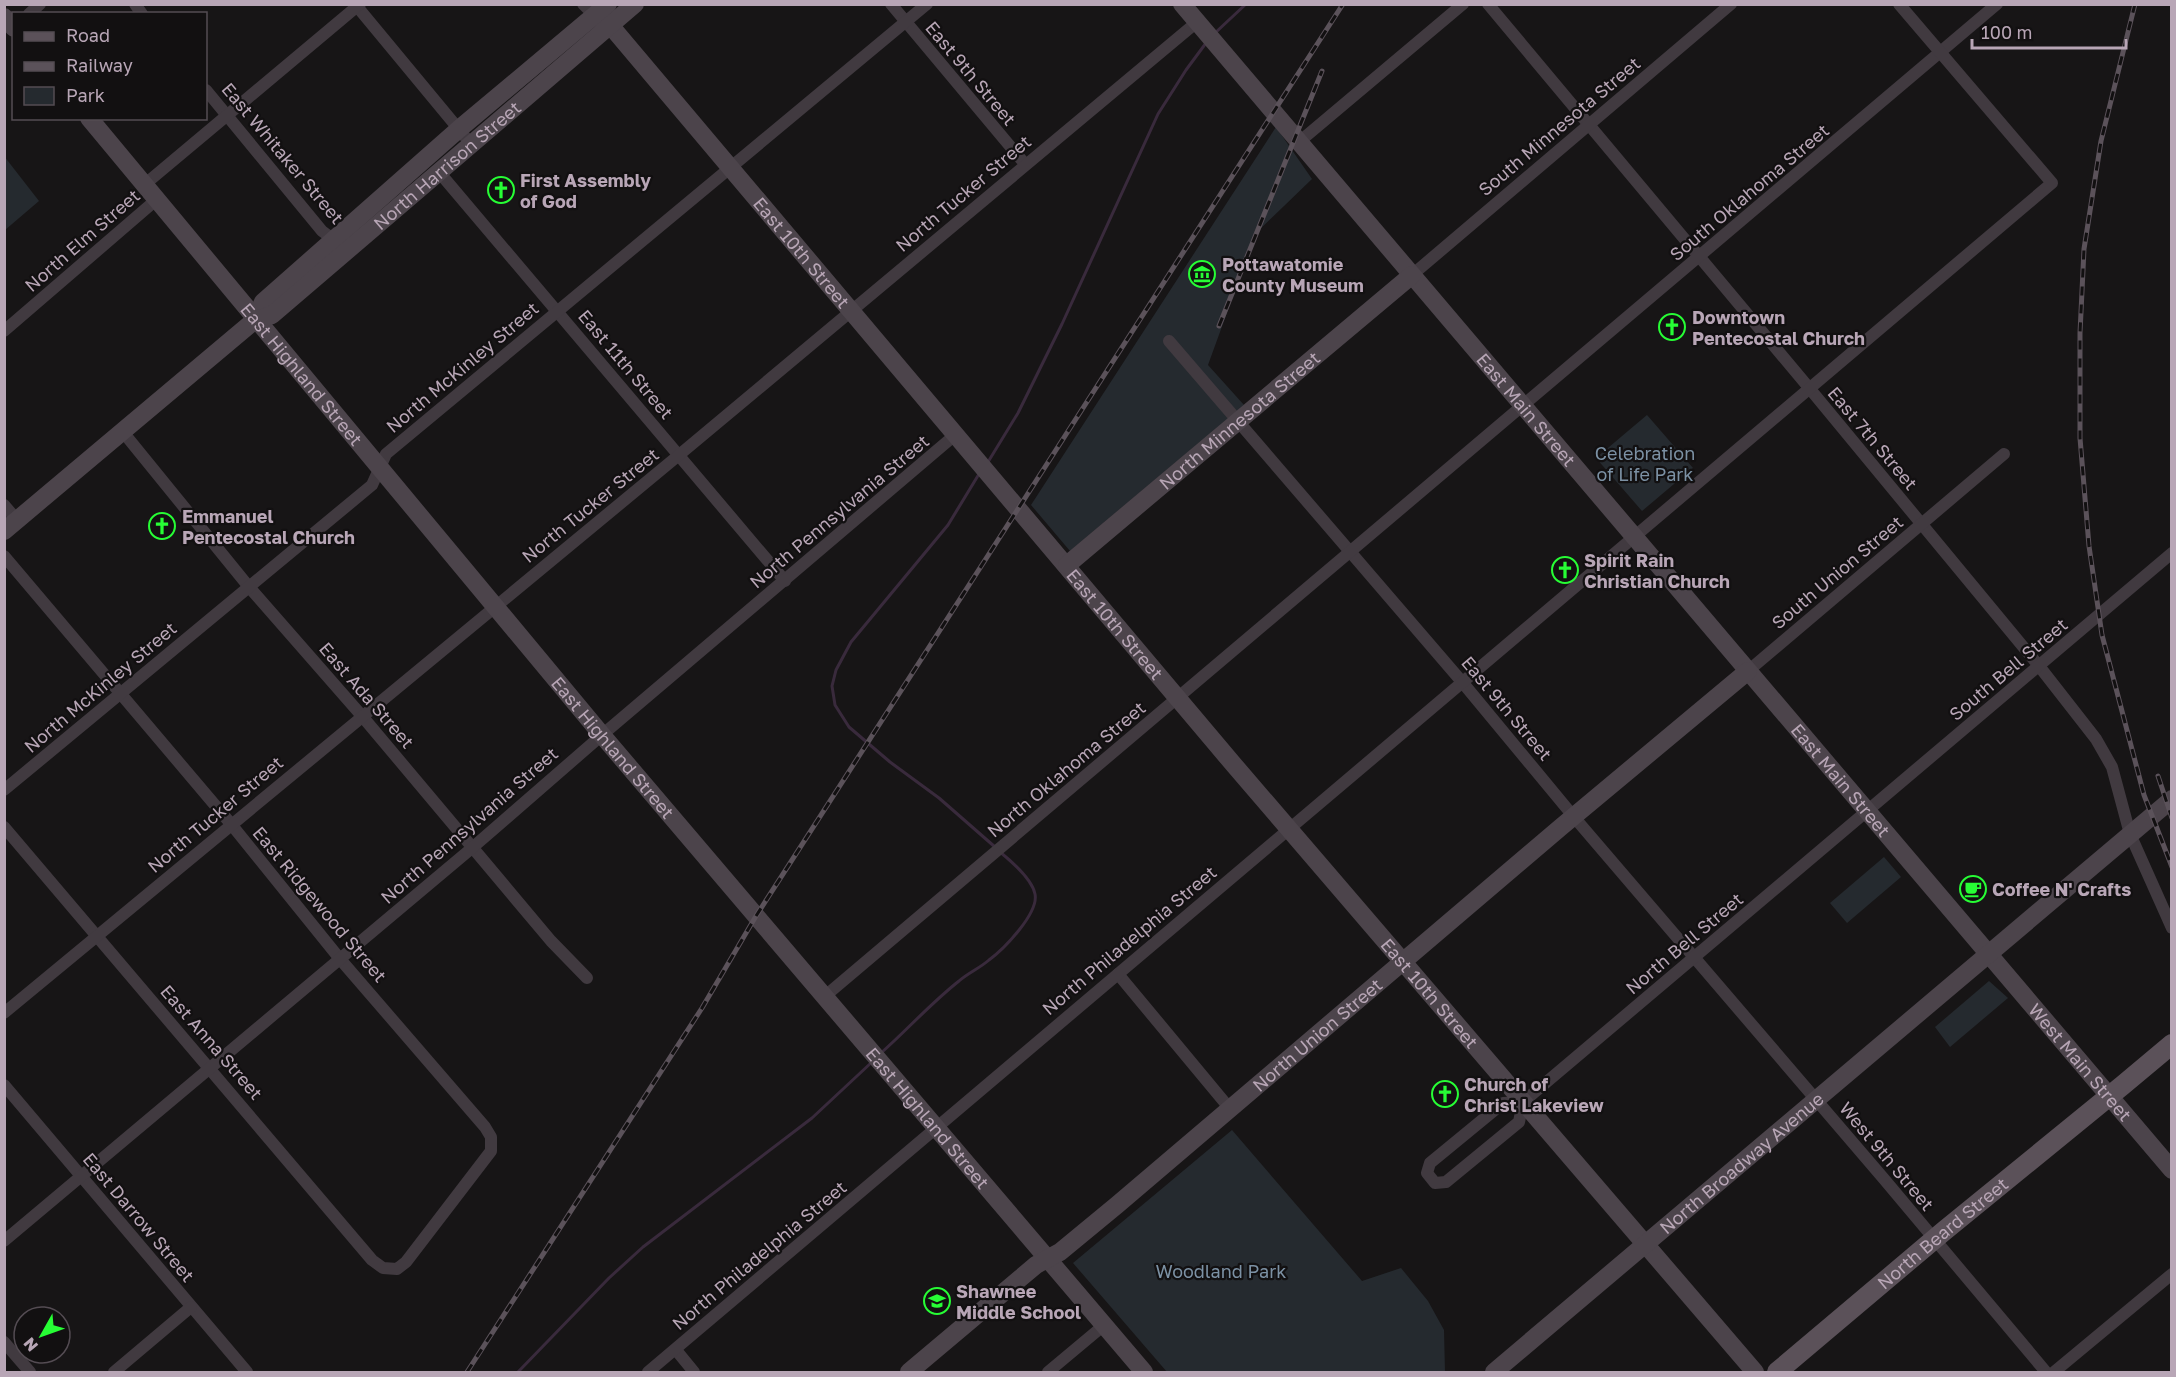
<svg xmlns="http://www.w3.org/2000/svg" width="2176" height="1377" viewBox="0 0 2176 1377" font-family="'Golos Text',sans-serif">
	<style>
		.green { fill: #252a2f }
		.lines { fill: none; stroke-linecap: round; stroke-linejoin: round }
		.stream { stroke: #392a3c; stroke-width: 3 }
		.street { stroke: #413a40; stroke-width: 12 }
		.secondary { stroke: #4c444b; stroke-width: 18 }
		.primary { stroke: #5b5159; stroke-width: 20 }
		.rail-casing { stroke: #5b525a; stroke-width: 5 }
		.rail { stroke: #121011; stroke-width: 3; stroke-dasharray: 9; stroke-linecap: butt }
		.labels { text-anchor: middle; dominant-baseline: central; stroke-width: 4.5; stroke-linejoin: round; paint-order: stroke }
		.street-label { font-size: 18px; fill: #b8a6b6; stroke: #121011 }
		.poi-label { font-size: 18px; font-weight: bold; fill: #b8a6b6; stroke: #121011; text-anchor: start }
		.park-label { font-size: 18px; fill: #7c91a4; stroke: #121011 }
	</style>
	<rect width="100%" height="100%" fill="#171516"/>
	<g class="green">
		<polygon points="1276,127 1312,179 1256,233 1208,365 1244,405 1070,551 1031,505"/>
		<polygon points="4,156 39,201 5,230 4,230"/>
		<polygon points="1647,415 1693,468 1642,511 1596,458"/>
		<polygon points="1884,857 1901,877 1847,923 1830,903"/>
		<polygon points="1989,981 2008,998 1950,1047 1935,1027"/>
		<polygon points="1232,1130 1362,1281 1401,1268 1428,1301 1444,1330 1445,1372 1167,1372 1073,1263"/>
	</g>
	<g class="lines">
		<g class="stream">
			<polyline points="1215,33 1246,4"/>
			<polyline points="988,462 1018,413 1062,324 1158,114 1186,70 1206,43"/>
			<polyline points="979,474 948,525 851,642 836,670 832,686 835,705 849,727 890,762 939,798 995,847"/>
			<path d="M881,1053c26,-23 50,-50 78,-72 9,-8 21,-13 30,-21 15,-11 50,-47 46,-66 -3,-15 -24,-33 -35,-42"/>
			<polyline points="518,1372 609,1278 643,1247 812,1118 872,1062"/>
		</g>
		<g class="street">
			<polyline points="135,4 142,14"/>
			<polyline points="355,4 471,144"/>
			<polyline points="583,4 595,16"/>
			<polyline points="891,4 1025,164"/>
			<polyline points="1488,4 1810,389 2039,666 2096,739 2112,767 2130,834 2172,928"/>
			<polyline points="29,14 40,4"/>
			<polyline points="206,90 322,231 334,240"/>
			<polyline points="1299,142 1463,4"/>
			<polyline points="439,172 785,581"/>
			<polyline points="144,185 360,4"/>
			<polyline points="1412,275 1731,4"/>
			<polyline points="4,331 156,200"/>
			<polyline points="1169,341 1463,683 1574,817 1884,1179 2046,1372"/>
			<polyline points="123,432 249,587 362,716 551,941 587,978"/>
			<polyline points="4,505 17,520"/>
			<polyline points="4,556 231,824 340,959 485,1127 491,1137 491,1151 406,1262 397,1269 383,1268 372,1260 4,827"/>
			<polyline points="1748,671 2004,454"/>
			<polyline points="4,790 372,485 386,454 927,4"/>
			<polyline points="1118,974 1231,1110"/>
			<polyline points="824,997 1997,4"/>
			<polyline points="4,1013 679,455 1197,22"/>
			<polyline points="4,1085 247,1372"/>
			<polyline points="1523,1102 1519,1122 1446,1182 1435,1183 1427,1173 1430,1163 1503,1103 1523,1102 2172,553"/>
			<polyline points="4,1241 472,848 602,735 955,435"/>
			<polyline points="4,1342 30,1372"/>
			<polyline points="676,1350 694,1372"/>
			<polyline points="114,1372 191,1307"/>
			<polyline points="648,1372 2052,183 1899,4"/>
			<polyline points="1048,1372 1103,1326"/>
			<polyline points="2054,1372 2172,1274"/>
		</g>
		<g class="secondary">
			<path id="s1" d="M1182,4l990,1166"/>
			<path id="s2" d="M595,16l15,9 624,740 521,607"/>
			<polyline points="4,17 14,28"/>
			<path id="s3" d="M89,118l513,617 542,637"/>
			<polyline points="255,320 263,302 459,129 608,4"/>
			<path id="s4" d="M4,531l251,-211 17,-5 363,-311"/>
			<path id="s5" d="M1067,565l345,-290"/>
			<path id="s6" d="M909,1372l127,-107 24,-13 57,-47 444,-378 187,-156"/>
			<path id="s7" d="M1494,1372l678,-573"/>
		</g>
		<path class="primary" id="s8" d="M1777,1372l167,-141 179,-146 49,-41"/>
		<defs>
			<g id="rail">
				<polyline points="2135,4 2101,141 2084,249 2080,333 2080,438 2089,546 2102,635 2144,795 2172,867"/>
				<polyline points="1219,326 1322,71"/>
				<polyline points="2158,776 2172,818"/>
				<polyline points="467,1372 702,1008 756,916 1343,4"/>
			</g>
		</defs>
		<use href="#rail" class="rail-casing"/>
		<use href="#rail" class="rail"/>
	</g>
	<defs>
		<symbol id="church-ring" viewBox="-11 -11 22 22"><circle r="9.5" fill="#121011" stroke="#27fd35" stroke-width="1.5"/><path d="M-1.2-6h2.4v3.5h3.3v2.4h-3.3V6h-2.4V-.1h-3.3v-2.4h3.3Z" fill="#27fd35"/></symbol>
		<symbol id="museum-ring" viewBox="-11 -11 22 22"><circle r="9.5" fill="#121011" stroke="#27fd35" stroke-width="1.5"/><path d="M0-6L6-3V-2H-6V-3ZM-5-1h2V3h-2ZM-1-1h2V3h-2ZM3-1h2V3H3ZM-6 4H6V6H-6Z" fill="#27fd35"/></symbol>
		<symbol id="cafe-ring" viewBox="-11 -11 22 22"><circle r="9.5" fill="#121011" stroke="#27fd35" stroke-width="1.5"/><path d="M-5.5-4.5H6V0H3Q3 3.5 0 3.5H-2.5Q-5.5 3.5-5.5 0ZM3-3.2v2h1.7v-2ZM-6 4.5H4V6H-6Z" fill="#27fd35"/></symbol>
		<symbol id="school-ring" viewBox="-11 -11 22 22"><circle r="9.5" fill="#121011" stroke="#27fd35" stroke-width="1.5"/><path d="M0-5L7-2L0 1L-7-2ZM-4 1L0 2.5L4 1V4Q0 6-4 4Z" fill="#27fd35"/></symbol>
	</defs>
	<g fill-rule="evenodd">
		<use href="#church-ring" x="486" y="175" width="30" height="30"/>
		<use href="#museum-ring" x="1187" y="259" width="30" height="30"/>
		<use href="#church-ring" x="1657" y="312" width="30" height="30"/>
		<use href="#church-ring" x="147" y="511" width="30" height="30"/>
		<use href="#church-ring" x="1550" y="555" width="30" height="30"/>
		<use href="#cafe-ring" x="1958" y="874" width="30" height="30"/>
		<use href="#church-ring" x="1430" y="1079" width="30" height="30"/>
		<use href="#school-ring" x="922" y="1286" width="30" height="30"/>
	</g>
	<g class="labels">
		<g class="street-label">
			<text transform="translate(971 73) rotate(50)">East 9th Street</text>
			<text transform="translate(1559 126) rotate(-40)">South Minnesota Street</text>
			<text transform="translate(283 153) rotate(50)">East Whitaker Street</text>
			<text stroke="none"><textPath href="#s4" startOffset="576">North Harrison Street</textPath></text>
			<text transform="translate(1749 192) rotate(-40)">South Oklahoma Street</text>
			<text transform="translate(963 193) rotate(-40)">North Tucker Street</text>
			<text transform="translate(82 240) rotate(-41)">North Elm Street</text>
			<text stroke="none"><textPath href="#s2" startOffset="315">East 10th Street</textPath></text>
			<text transform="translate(626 364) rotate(50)">East 11th Street</text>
			<text transform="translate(462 367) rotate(-40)">North McKinley Street</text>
			<text stroke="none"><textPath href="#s3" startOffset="333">East Highland Street</textPath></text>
			<text stroke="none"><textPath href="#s1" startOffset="532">East Main Street</textPath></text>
			<text stroke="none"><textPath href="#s5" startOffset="225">North Minnesota Street</textPath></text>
			<text transform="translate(1873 438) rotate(50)">East 7th Street</text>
			<text transform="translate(590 505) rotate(-39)">North Tucker Street</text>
			<text transform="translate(839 511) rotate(-40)">North Pennsylvania Street</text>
			<text transform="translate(1837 572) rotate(-40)">South Union Street</text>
			<text stroke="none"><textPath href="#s2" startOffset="801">East 10th Street</textPath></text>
			<text transform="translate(2008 669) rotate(-40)">South Bell Street</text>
			<text transform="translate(100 687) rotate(-40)">North McKinley Street</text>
			<text transform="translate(367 695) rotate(49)">East Ada Street</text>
			<text transform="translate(1507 708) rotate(50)">East 9th Street</text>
			<text stroke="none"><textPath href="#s3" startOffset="819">East Highland Street</textPath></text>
			<text transform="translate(1066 769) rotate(-40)">North Oklahoma Street</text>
			<text stroke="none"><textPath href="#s1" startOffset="1018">East Main Street</textPath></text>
			<text transform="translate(215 814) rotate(-40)">North Tucker Street</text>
			<text transform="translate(469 825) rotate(-41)">North Pennsylvania Street</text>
			<text transform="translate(320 904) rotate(50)">East Ridgewood Street</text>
			<text transform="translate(1129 940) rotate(-40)">North Philadelphia Street</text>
			<text transform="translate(1684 943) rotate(-40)">North Bell Street</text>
			<text stroke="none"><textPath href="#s2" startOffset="1286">East 10th Street</textPath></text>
			<text stroke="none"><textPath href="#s6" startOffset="530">North Union Street</textPath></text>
			<text transform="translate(212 1042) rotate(49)">East Anna Street</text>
			<text stroke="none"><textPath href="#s1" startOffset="1388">West Main Street</textPath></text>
			<text stroke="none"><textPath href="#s3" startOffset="1305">East Highland Street</textPath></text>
			<text transform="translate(1887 1156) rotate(50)">West 9th Street</text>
			<text stroke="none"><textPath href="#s7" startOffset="324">North Broadway Avenue</textPath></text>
			<text transform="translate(139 1217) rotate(50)">East Darrow Street</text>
			<text stroke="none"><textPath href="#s8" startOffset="216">North Beard Street</textPath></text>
			<text transform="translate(759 1255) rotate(-40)">North Philadelphia Street</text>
		</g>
		<g class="poi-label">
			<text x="520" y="180">First Assembly<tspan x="520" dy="21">of God</tspan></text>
			<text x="1222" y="264">Pottawatomie<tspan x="1222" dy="21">County Museum</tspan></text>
			<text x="1692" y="317">Downtown<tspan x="1692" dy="21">Pentecostal Church</tspan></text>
			<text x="182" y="516">Emmanuel<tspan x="182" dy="21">Pentecostal Church</tspan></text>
			<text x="1584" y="560">Spirit Rain<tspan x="1584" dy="21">Christian Church</tspan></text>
			<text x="1992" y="889">Coffee N' Crafts</text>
			<text x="1464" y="1084">Church of<tspan x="1464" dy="21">Christ Lakeview</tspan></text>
			<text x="956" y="1291">Shawnee<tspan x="956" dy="21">Middle School</tspan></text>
		</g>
		<g class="park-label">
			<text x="1645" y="453">Celebration<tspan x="1645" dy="21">of Life Park</tspan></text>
			<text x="1221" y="1271">Woodland Park</text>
		</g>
	</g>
	<rect width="2176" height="1377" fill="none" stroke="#b8a6b6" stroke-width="12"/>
	<rect x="12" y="12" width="195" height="108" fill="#121011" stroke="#544c53" stroke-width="1.5"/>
	<rect x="24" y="32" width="30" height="9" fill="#5b5159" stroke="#544c53" stroke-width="1.5"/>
	<text x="66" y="42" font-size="18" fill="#b8a6b6">Road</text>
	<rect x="24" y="62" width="30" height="9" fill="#5b525a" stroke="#544c53" stroke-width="1.5"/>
	<text x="66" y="72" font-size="18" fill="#b8a6b6">Railway</text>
	<rect x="24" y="87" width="30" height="18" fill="#252a2f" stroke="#544c53" stroke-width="1.5"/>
	<text x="66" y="102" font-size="18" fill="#b8a6b6">Park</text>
	<g transform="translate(42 1335) rotate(230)"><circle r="28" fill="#121011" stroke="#544c53" stroke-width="1.5"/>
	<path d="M0-4.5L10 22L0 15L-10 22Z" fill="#27fd35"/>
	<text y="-9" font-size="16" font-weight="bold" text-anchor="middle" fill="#b8a6b6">N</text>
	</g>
	<path d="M1972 39v9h154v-9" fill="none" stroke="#b8a6b6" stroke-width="3"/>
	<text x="1981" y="39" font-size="18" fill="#b8a6b6" stroke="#121011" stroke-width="4.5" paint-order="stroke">100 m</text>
</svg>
